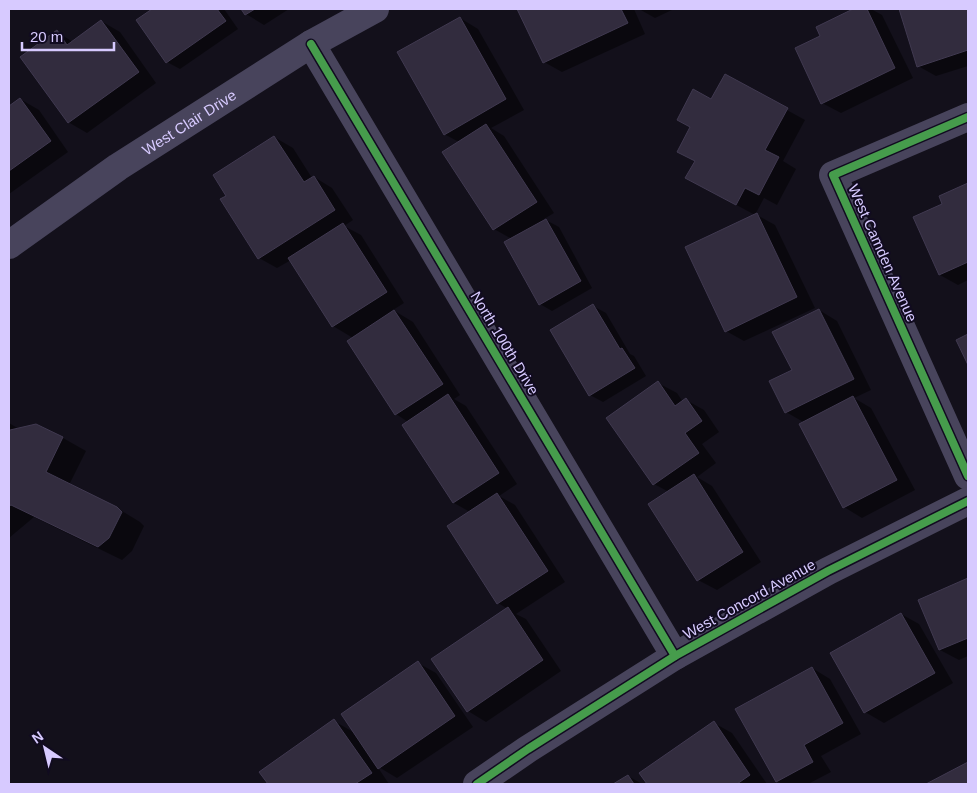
<svg xmlns="http://www.w3.org/2000/svg" width="977" height="793" viewBox="0 0 977 793" font-family="Arial,sans-serif">
	<style>
		.shadow { fill: #0007 }
		.building { fill: #322c3e; stroke: #403950 }
		.lines { fill: none; stroke-linecap: round; stroke-linejoin: round }
		.street { stroke: #48445c; stroke-width: 28 }
		.cycleway-casing { stroke: #110b20; stroke-width: 11 }
		.cycleway { stroke: #469c4c; stroke-width: 8 }
		.labels { text-anchor: middle; dominant-baseline: central; stroke-width: 4; stroke-linejoin: round; paint-order: stroke }
		.street-label { font-size: 15px; fill: #d7caff; stroke: #110b20 }
	</style>
	<rect width="100%" height="100%" fill="#13101b"/>
	<g class="shadow">
		<polygon points="154,9 224,9 238,29 180,69 167,62 138,20"/>
		<polygon points="243,9 289,9 264,25 246,14"/>
		<polygon points="519,9 634,9 645,34 562,72 544,62"/>
		<polygon points="639,9 674,9 655,18"/>
		<polygon points="856,9 871,9 882,15 913,78 841,113 822,103 822,37 817,27"/>
		<polygon points="900,9 968,9 968,66 936,76 918,66"/>
		<polygon points="460,18 478,29 524,110 491,128 504,136 554,213 544,219 559,227 592,288 552,311 540,304 512,239 494,229 459,142 444,134"/>
		<polygon points="101,21 120,32 156,83 87,133 68,122 57,32 73,42"/>
		<polygon points="725,76 805,120 783,161 796,169 777,205 764,198 755,215 705,188 696,161 712,101"/>
		<polygon points="20,99 39,110 68,152 9,194 9,108"/>
		<polygon points="274,137 293,148 312,178 314,177 332,188 353,220 344,226 361,235 404,303 393,310 413,322 460,395 454,399 466,406 517,484 499,496 515,505 565,582 516,614 526,619 561,671 486,722 468,711 508,609 498,603 470,512 454,503 403,425 408,422 396,414 348,341 353,338 333,326 291,260 277,268 259,258 228,196"/>
		<polygon points="968,184 968,280 958,285 940,275 944,205 940,197"/>
		<polygon points="757,215 775,225 815,308 744,341 726,331"/>
		<polygon points="593,306 606,313 630,354 634,356 646,376 603,402 590,395"/>
		<polygon points="819,310 837,321 871,390 854,398 871,408 915,490 862,518 844,507 805,423 786,412 771,382 793,371"/>
		<polygon points="658,383 677,393 683,402 686,400 704,410 719,432 702,444 716,463 697,477 712,486 761,562 717,590 698,580 669,492 654,484"/>
		<polygon points="9,423 19,429 36,425 63,438 86,451 69,485 117,508 140,522 144,526 132,551 122,560 34,517 9,538"/>
		<polygon points="968,579 968,656 959,660 940,650 919,600"/>
		<polygon points="901,614 919,624 953,683 884,723 865,712"/>
		<polygon points="418,663 436,673 473,727 397,778 377,766 389,784 270,784 261,772 334,721 355,733"/>
		<polygon points="812,668 830,679 861,734 821,756 831,772 808,784 782,784 777,781"/>
		<polygon points="714,723 732,733 767,784 649,784 641,773"/>
		<polygon points="968,764 968,784 929,784"/>
		<polygon points="628,776 642,784 615,784"/>
	</g>
	<g class="building">
		<polygon points="152,9 217,9 226,21 166,63 136,20"/>
		<polygon points="241,9 255,9 245,15"/>
		<polygon points="517,9 621,9 628,23 543,63"/>
		<polygon points="853,9 867,9 895,68 821,104 795,48 820,36 816,27"/>
		<polygon points="899,9 968,9 968,50 917,67"/>
		<polygon points="460,17 506,99 444,135 397,52"/>
		<polygon points="101,20 139,72 68,123 20,57 57,30 67,45"/>
		<polygon points="725,74 788,108 765,150 779,157 759,195 745,188 736,205 685,178 695,161 677,152 690,127 677,120 693,89 711,99"/>
		<polygon points="20,98 51,141 9,171 9,106"/>
		<polygon points="486,124 537,202 493,230 442,152"/>
		<polygon points="274,136 304,182 314,176 335,210 258,259 220,199 226,196 213,175"/>
		<polygon points="968,183 968,262 939,275 913,217 942,204 939,196"/>
		<polygon points="757,213 797,297 725,332 685,247"/>
		<polygon points="546,219 581,281 539,305 504,242"/>
		<polygon points="343,223 387,292 332,327 288,258"/>
		<polygon points="593,304 620,349 622,348 635,368 589,396 550,330"/>
		<polygon points="819,309 854,379 785,413 769,381 792,370 772,332"/>
		<polygon points="394,310 443,384 395,415 347,341"/>
		<polygon points="968,334 968,365 956,340"/>
		<polygon points="658,381 675,406 686,398 702,421 685,433 699,453 653,485 606,418"/>
		<polygon points="448,394 499,473 453,503 402,425"/>
		<polygon points="853,396 897,480 843,508 799,424"/>
		<polygon points="36,424 63,437 46,472 117,507 122,512 109,538 98,547 11,505 9,506 9,429 10,430"/>
		<polygon points="694,474 743,552 697,581 648,504"/>
		<polygon points="497,493 548,571 497,604 447,526"/>
		<polygon points="968,578 968,638 939,650 918,600"/>
		<polygon points="508,607 543,660 467,712 431,659"/>
		<polygon points="901,613 935,673 864,713 830,653"/>
		<polygon points="418,661 455,716 378,769 341,714"/>
		<polygon points="812,667 843,723 804,745 813,762 776,782 735,709"/>
		<polygon points="334,719 372,773 355,784 268,784 259,772"/>
		<polygon points="714,721 750,775 737,784 647,784 639,773"/>
		<polygon points="968,762 968,784 926,784"/>
		<polygon points="628,775 634,784 613,784"/>
	</g>
	<g class="lines">
		<g class="street">
			<polyline points="311,44 675,656"/>
			<polyline points="968,117 833,175 968,476"/>
			<path id="s1" d="M9,245l109,-78 193,-123 64,-35"/>
			<polyline points="477,784 528,749 675,656 828,571 968,501"/>
		</g>
		<defs>
			<g id="cycleway">
				<polyline points="311,44 675,656"/>
				<polyline points="968,117 833,175 968,476"/>
				<polyline points="477,784 528,749 675,656 828,571 968,501"/>
			</g>
		</defs>
		<use href="#cycleway" class="cycleway-casing"/>
		<use href="#cycleway" class="cycleway"/>
	</g>
	<g class="labels">
		<g class="street-label">
			<text stroke="none"><textPath href="#s1" startOffset="218">West Clair Drive</textPath></text>
			<text transform="translate(883 253) rotate(66)">West Camden Avenue</text>
			<text transform="translate(505 343) rotate(59)">North 100th Drive</text>
			<text transform="translate(749 599) rotate(-29)">West Concord Avenue</text>
		</g>
	</g>
	<rect width="977" height="793" fill="none" stroke="#d7caff" stroke-width="20"/>
	<g transform="translate(45 748) rotate(325)" stroke="#110b20" stroke-width="4" paint-order="stroke">
	<path d="M0-4L9 19L0 12L-9 19Z" fill="#d7caff"/>
	<text y="-8" font-size="14" font-weight="bold" text-anchor="middle" fill="#d7caff">N</text>
	</g>
	<path d="M22 42v8h92v-8" fill="none" stroke="#d7caff" stroke-width="2.5"/>
	<text x="30" y="42" font-size="15" fill="#d7caff" stroke="#110b20" stroke-width="4" paint-order="stroke">20 m</text>
</svg>
